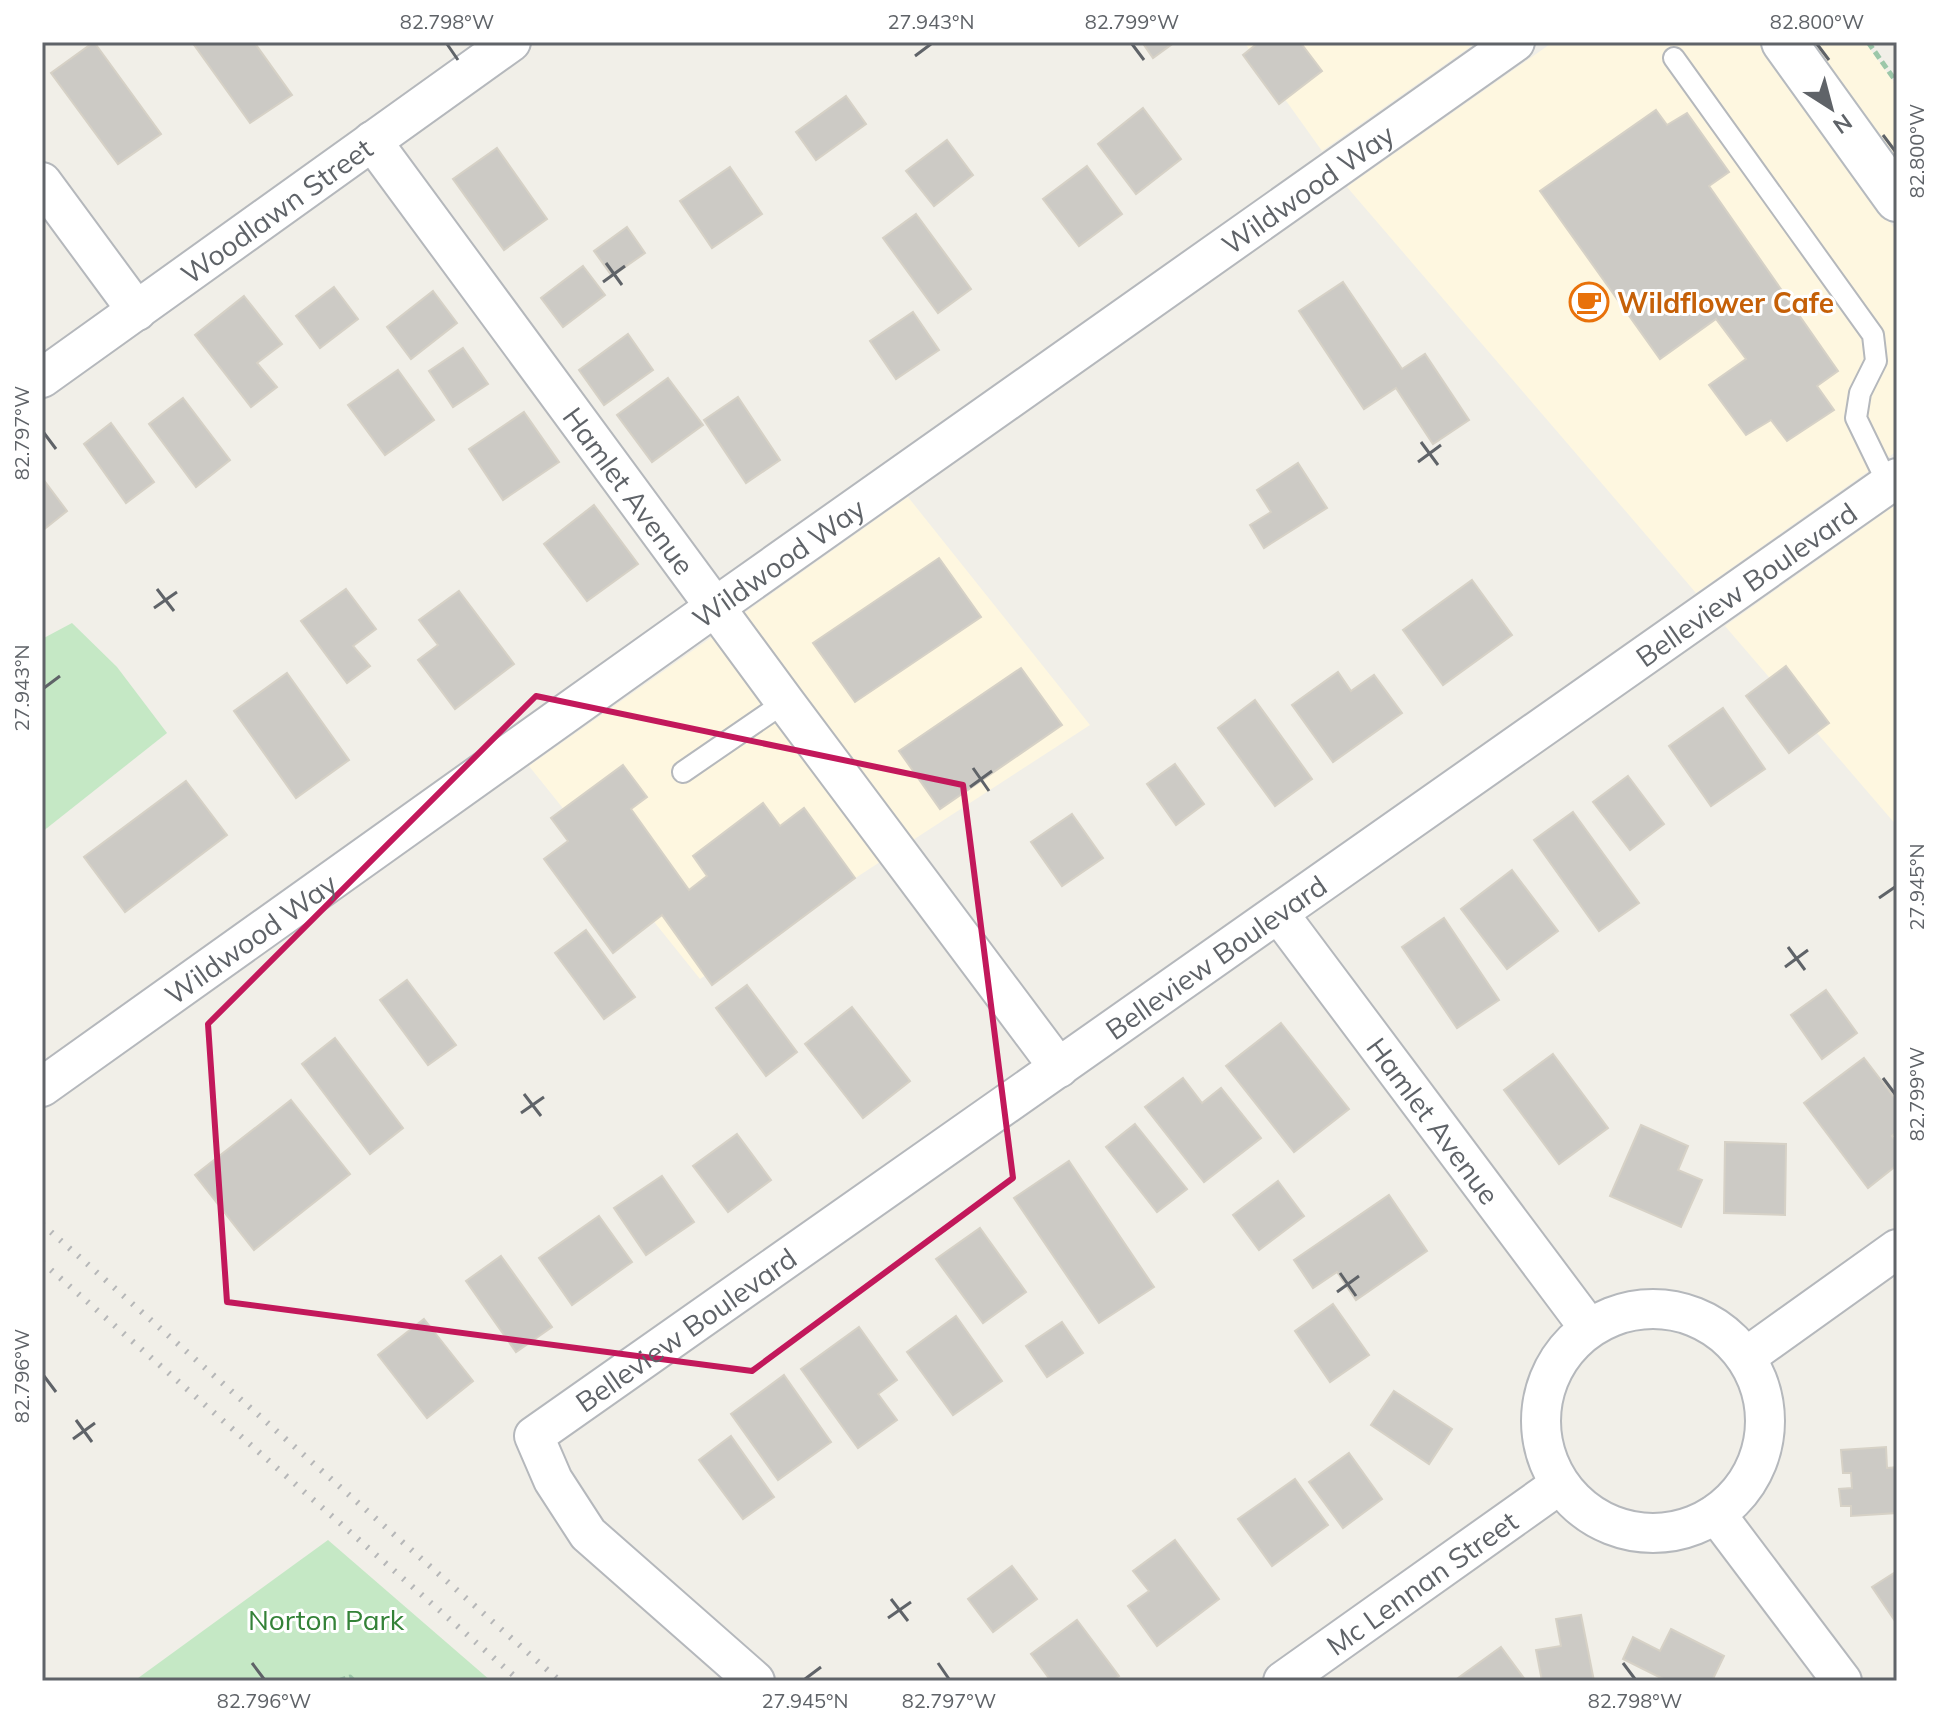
<svg xmlns="http://www.w3.org/2000/svg" width="1939" height="1723" viewBox="0 0 1939 1723" font-family="Mulish,sans-serif">
	<style>
		.commercial { fill: #fef7e0 }
		.green { fill: #c5e8c5 }
		.building { fill: #cccac5; stroke: #d6d1c6; stroke-width: 2 }
		.lines { fill: none; stroke-linecap: round; stroke-linejoin: round }
		.lane-casing { stroke: #b5b8bc; stroke-width: 24 }
		.street-casing { stroke: #b5b8bc; stroke-width: 42 }
		.secondary-casing { stroke: #b6babf; stroke-width: 48 }
		.path { stroke: #9cc7a9; stroke-width: 5; stroke-dasharray: 8 4; stroke-linecap: butt }
		.lane { stroke: #fff; stroke-width: 20 }
		.street { stroke: #fff; stroke-width: 38 }
		.secondary { stroke: #fff; stroke-width: 44 }
		.rail { stroke: #b6b7b8; stroke-width: 6; stroke-dasharray: 2 10; stroke-linecap: butt }
		.marked { fill: none; stroke: #c2185b; stroke-width: 6; stroke-linejoin: round }
		.ticks { fill: none; stroke: #5f6368; stroke-width: 3 }
		.labels { text-anchor: middle; dominant-baseline: central; stroke-width: 6; stroke-linejoin: round; paint-order: stroke }
		.street-label { font-size: 28px; fill: #5f6368; stroke: #fff }
		.food-label { font-size: 28px; font-weight: bold; fill: #c56008; stroke: #fff; text-anchor: start }
		.park-label { font-size: 28px; fill: #348238; stroke: #fff }
		.neatline { fill: none; stroke: #5f6368; stroke-width: 3 }
		.ticks-label { font-size: 20px; text-anchor: middle; fill: #5f6368 }
	</style>
	<rect width="100%" height="100%" fill="#f1efe8"/>
	<g class="commercial">
		<polygon points="1244,42 1477,42 1322,151"/>
		<polygon points="1553,42 1760,42 1897,232 1897,451 1696,593 1347,187"/>
		<polygon points="1808,42 1865,42 1897,86 1897,165"/>
		<polygon points="908,497 1090,725 913,840 743,614"/>
		<polygon points="1897,504 1897,826 1725,626"/>
		<polygon points="712,637 880,862 700,979 529,766"/>
	</g>
	<g class="green">
		<polygon points="72,623 117,667 167,733 42,832 42,639"/>
		<polygon points="328,1540 491,1681 134,1681"/>
	</g>
	<g class="building">
		<polygon points="94,42 161,134 118,164 51,73"/>
		<polygon points="192,42 254,42 292,95 250,123"/>
		<polygon points="1142,42 1175,42 1153,58"/>
		<polygon points="1259,42 1300,42 1322,71 1279,104 1243,55"/>
		<polygon points="846,96 866,124 816,160 796,132"/>
		<polygon points="1143,108 1181,159 1136,194 1098,144"/>
		<polygon points="1656,110 1667,125 1687,113 1729,172 1709,186 1838,371 1817,386 1834,410 1787,441 1771,420 1746,435 1709,385 1746,359 1716,319 1660,359 1540,191"/>
		<polygon points="947,140 973,175 934,206 906,171"/>
		<polygon points="497,148 547,219 504,250 453,179"/>
		<polygon points="1087,166 1122,214 1079,246 1043,199"/>
		<polygon points="730,167 762,214 712,248 680,201"/>
		<polygon points="916,214 971,289 938,313 883,238"/>
		<polygon points="627,227 645,253 612,276 594,251"/>
		<polygon points="583,266 605,295 563,327 541,298"/>
		<polygon points="1343,282 1402,369 1425,354 1469,420 1433,444 1396,388 1364,409 1299,311"/>
		<polygon points="334,287 358,319 320,348 296,316"/>
		<polygon points="433,291 457,323 411,359 387,327"/>
		<polygon points="244,296 282,344 257,363 277,387 251,407 195,335"/>
		<polygon points="913,312 939,350 896,379 870,341"/>
		<polygon points="628,334 653,370 604,405 579,370"/>
		<polygon points="463,348 488,384 453,407 429,371"/>
		<polygon points="398,370 434,420 385,455 348,405"/>
		<polygon points="668,378 703,425 652,462 617,415"/>
		<polygon points="738,397 780,460 746,483 704,420"/>
		<polygon points="183,398 230,460 196,487 149,424"/>
		<polygon points="524,412 559,462 503,500 469,449"/>
		<polygon points="111,423 154,482 126,503 84,444"/>
		<polygon points="1298,463 1327,508 1264,548 1250,525 1271,512 1257,490"/>
		<polygon points="43,479 67,511 42,531 42,480"/>
		<polygon points="594,505 638,564 587,601 544,544"/>
		<polygon points="939,558 981,617 855,702 813,643"/>
		<polygon points="1472,580 1512,635 1443,685 1403,630"/>
		<polygon points="346,589 376,629 353,646 370,666 347,683 301,621"/>
		<polygon points="459,591 514,664 455,709 418,660 438,645 419,620"/>
		<polygon points="1786,666 1829,723 1789,753 1746,696"/>
		<polygon points="1021,668 1062,725 940,809 899,751"/>
		<polygon points="1338,672 1351,691 1374,675 1402,713 1333,762 1292,705"/>
		<polygon points="287,673 349,760 296,798 234,711"/>
		<polygon points="1255,700 1312,779 1275,806 1218,728"/>
		<polygon points="1723,708 1765,769 1711,806 1669,746"/>
		<polygon points="1175,764 1204,804 1176,825 1147,784"/>
		<polygon points="623,765 647,797 631,809 689,890 707,876 693,856 763,803 780,826 804,808 855,878 712,985 662,915 613,953 544,859 568,841 551,818"/>
		<polygon points="1628,776 1664,824 1630,850 1593,802"/>
		<polygon points="186,781 227,835 125,912 84,857"/>
		<polygon points="1573,812 1639,903 1599,931 1534,840"/>
		<polygon points="1072,814 1103,858 1062,886 1031,842"/>
		<polygon points="1512,870 1558,931 1507,969 1461,909"/>
		<polygon points="1444,918 1499,1000 1457,1028 1402,947"/>
		<polygon points="586,930 635,997 604,1019 555,953"/>
		<polygon points="407,980 456,1045 428,1065 380,1000"/>
		<polygon points="747,985 797,1052 766,1076 716,1008"/>
		<polygon points="1826,990 1857,1033 1822,1059 1791,1015"/>
		<polygon points="852,1007 910,1081 863,1118 805,1044"/>
		<polygon points="1281,1023 1349,1109 1294,1152 1226,1066"/>
		<polygon points="335,1038 403,1128 370,1154 302,1064"/>
		<polygon points="1553,1054 1608,1128 1559,1164 1504,1090"/>
		<polygon points="1864,1058 1897,1101 1897,1132 1892,1136 1897,1143 1897,1165 1868,1188 1804,1103"/>
		<polygon points="1183,1078 1202,1103 1221,1088 1261,1138 1204,1182 1145,1107"/>
		<polygon points="291,1100 350,1174 254,1250 195,1175"/>
		<polygon points="1135,1124 1187,1189 1157,1212 1106,1147"/>
		<polygon points="1641,1125 1688,1146 1678,1170 1702,1180 1681,1227 1610,1196"/>
		<polygon points="737,1134 771,1180 728,1212 693,1166"/>
		<polygon points="1725,1142 1786,1144 1785,1215 1724,1213"/>
		<polygon points="1069,1161 1154,1287 1099,1323 1014,1198"/>
		<polygon points="662,1176 694,1222 646,1255 614,1208"/>
		<polygon points="1278,1181 1304,1216 1259,1250 1233,1215"/>
		<polygon points="1389,1195 1427,1251 1356,1300 1337,1272 1313,1288 1294,1260"/>
		<polygon points="599,1216 632,1262 572,1305 539,1258"/>
		<polygon points="980,1228 1026,1292 983,1323 936,1259"/>
		<polygon points="501,1256 552,1327 516,1352 466,1281"/>
		<polygon points="1333,1304 1369,1355 1330,1382 1295,1331"/>
		<polygon points="956,1316 1002,1381 953,1415 907,1352"/>
		<polygon points="424,1319 473,1381 427,1418 378,1355"/>
		<polygon points="1062,1322 1083,1353 1047,1377 1026,1346"/>
		<polygon points="859,1327 897,1380 878,1394 897,1420 858,1448 801,1369"/>
		<polygon points="784,1375 831,1442 778,1480 731,1414"/>
		<polygon points="1394,1391 1452,1429 1429,1464 1371,1425"/>
		<polygon points="731,1436 774,1497 743,1519 699,1460"/>
		<polygon points="1886,1447 1887,1468 1897,1467 1897,1513 1851,1516 1851,1506 1841,1506 1839,1489 1852,1488 1851,1473 1843,1473 1841,1450"/>
		<polygon points="1349,1453 1382,1499 1343,1528 1309,1482"/>
		<polygon points="1295,1479 1328,1525 1272,1566 1238,1519"/>
		<polygon points="1175,1540 1219,1599 1157,1646 1128,1606 1149,1591 1133,1571"/>
		<polygon points="1012,1566 1037,1599 993,1632 968,1599"/>
		<polygon points="1897,1571 1897,1624 1872,1587"/>
		<polygon points="1581,1615 1594,1681 1542,1681 1536,1650 1561,1646 1556,1619"/>
		<polygon points="1077,1620 1119,1676 1112,1681 1051,1681 1031,1654"/>
		<polygon points="1671,1629 1724,1656 1712,1681 1667,1681 1623,1659 1633,1637 1660,1651"/>
		<polygon points="1501,1647 1526,1681 1454,1681"/>
	</g>
	<g class="lines">
		<defs>
			<g id="lane">
				<polyline points="1674,58 1873,335 1876,361 1860,393 1856,418 1888,484"/>
				<polyline points="683,772 785,702"/>
			</g>
			<g id="street">
				<path id="s1" d="M372,141l413,561 274,366"/>
				<polyline points="42,182 137,311"/>
				<path id="s2" d="M42,378l469,-336"/>
				<path id="s3" d="M1279,914l310,414"/>
				<path id="s4" d="M42,1087l673,-480 800,-565"/>
				<circle cx="1653" cy="1421" r="112"/>
				<polyline points="1746,1357 1897,1249"/>
				<polyline points="1716,1514 1842,1681"/>
				<path id="s5" d="M755,1681l-167,-147 -35,-54 -19,-44 1363,-958"/>
				<path id="s6" d="M1283,1681l276,-196"/>
			</g>
			<polyline id="secondary" points="1784,42 1897,199"/>
		</defs>
		<use href="#lane" class="lane-casing"/>
		<use href="#street" class="street-casing"/>
		<use href="#secondary" class="secondary-casing"/>
		<g class="path">
			<polyline points="1868,42 1897,83"/>
			<polyline points="338,1681 350,1677 354,1681"/>
		</g>
		<use href="#lane" class="lane"/>
		<use href="#street" class="street"/>
		<use href="#secondary" class="secondary"/>
		<g class="rail">
			<polyline points="42,1224 560,1681"/>
			<polyline points="42,1262 520,1681"/>
		</g>
	</g>
	<path class="marked" d="M536,696l427,89 50,393 -261,193 -525,-69 -19,-278z"/>
	<path class="ticks" d="M447,44l11,16M1132,44l12,16M1817,44l12,16M915,56l16,-12M1883,135l12,16M606,263l16,22M603,282l22,-16M44,433l12,16M1421,442l17,23M1418,462l23,-17M157,589l17,22M154,608l23,-16M44,688l16,-12M973,768l16,23M970,787l22,-16M1879,898l16,-11M1788,947l17,23M1785,967l23,-17M1883,1078l12,16M524,1094l17,22M521,1113l23,-16M1340,1273l16,23M1337,1292l22,-16M44,1376l12,16M76,1420l16,22M73,1439l22,-16M891,1599l17,22M888,1618l23,-16M252,1663l12,16M938,1663l11,16M1623,1663l12,16M805,1679l16,-12"/>
	<defs>
		<symbol id="cafe-ring" viewBox="-11 -11 22 22"><circle r="9.5" fill="#fff" stroke="#e8710a" stroke-width="1.5"/><path d="M-5.5-4.5H6V0H3Q3 3.5 0 3.5H-2.5Q-5.5 3.5-5.5 0ZM3-3.2v2h1.7v-2ZM-6 4.5H4V6H-6Z" fill="#e8710a"/></symbol>
	</defs>
	<g fill-rule="evenodd">
		<use href="#cafe-ring" x="1567" y="280" width="44" height="44"/>
	</g>
	<g class="labels">
		<g class="street-label">
			<text stroke="none"><textPath href="#s4" startOffset="1552">Wildwood Way</textPath></text>
			<text stroke="none"><textPath href="#s2" startOffset="288">Woodlawn Street</textPath></text>
			<text stroke="none"><textPath href="#s1" startOffset="434">Hamlet Avenue</textPath></text>
			<text stroke="none"><textPath href="#s4" startOffset="904">Wildwood Way</textPath></text>
			<text stroke="none"><textPath href="#s5" startOffset="1816">Belleview Boulevard</textPath></text>
			<text stroke="none"><textPath href="#s4" startOffset="256">Wildwood Way</textPath></text>
			<text stroke="none"><textPath href="#s5" startOffset="1168">Belleview Boulevard</textPath></text>
			<text stroke="none"><textPath href="#s3" startOffset="258">Hamlet Avenue</textPath></text>
			<text stroke="none"><textPath href="#s5" startOffset="520">Belleview Boulevard</textPath></text>
			<text stroke="none"><textPath href="#s6" startOffset="170">Mc Lennan Street</textPath></text>
		</g>
		<g class="food-label">
			<text x="1617" y="302">Wildflower Cafe</text>
		</g>
		<g class="park-label">
			<text x="326" y="1619">Norton Park</text>
		</g>
	</g>
	<rect width="1939" height="1723" fill="none" stroke="#ffffff" stroke-width="88"/>
	<g transform="translate(1831 108) rotate(144)" stroke="#ffffff" stroke-width="6" paint-order="stroke">
	<path d="M0-6L14 30L0 20L-14 30Z" fill="#5f6368"/>
	<text y="-12" font-size="22" font-weight="bold" text-anchor="middle" fill="#5f6368">N</text>
	</g>
	<rect x="44" y="44" width="1851" height="1635" class="neatline"/>
	<g class="ticks-label">
		<text x="447" y="29">82.798°W</text>
		<text x="931" y="29">27.943°N</text>
		<text x="1132" y="29">82.799°W</text>
		<text x="1817" y="29">82.800°W</text>
		<text transform="translate(1917 151) rotate(-90)" y="7">82.800°W</text>
		<text transform="translate(22 433) rotate(-90)" y="7">82.797°W</text>
		<text transform="translate(22 688) rotate(-90)" y="7">27.943°N</text>
		<text transform="translate(1917 887) rotate(-90)" y="7">27.945°N</text>
		<text transform="translate(1917 1094) rotate(-90)" y="7">82.799°W</text>
		<text transform="translate(22 1376) rotate(-90)" y="7">82.796°W</text>
		<text x="264" y="1708">82.796°W</text>
		<text x="805" y="1708">27.945°N</text>
		<text x="949" y="1708">82.797°W</text>
		<text x="1635" y="1708">82.798°W</text>
	</g>
</svg>
